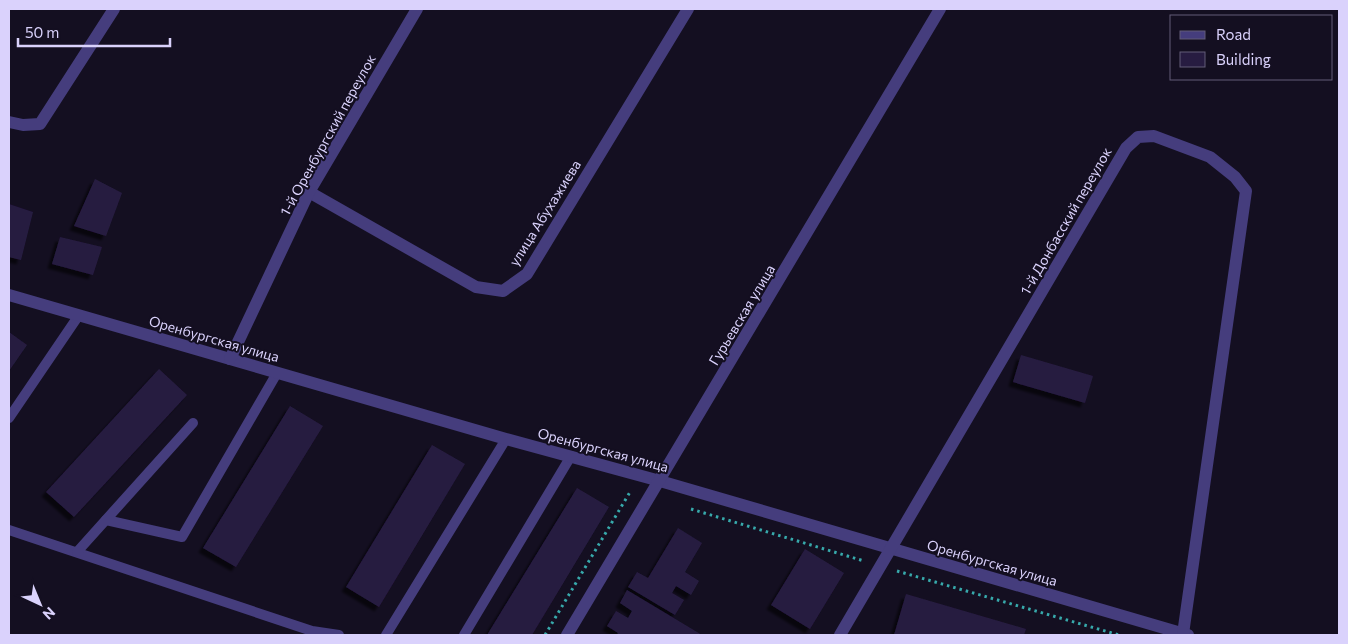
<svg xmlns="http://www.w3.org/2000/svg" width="1348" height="644" font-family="Commissioner,sans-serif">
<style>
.building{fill:#271c41;filter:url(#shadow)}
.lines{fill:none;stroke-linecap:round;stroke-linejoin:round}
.path{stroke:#37a9ab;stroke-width:3;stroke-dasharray:2.5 4;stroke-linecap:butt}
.service{stroke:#453d7d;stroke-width:10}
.minor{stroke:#453d7d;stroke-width:12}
.labels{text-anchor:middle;stroke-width:4;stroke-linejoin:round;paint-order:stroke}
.street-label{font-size:14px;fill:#dad2fc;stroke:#140f21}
</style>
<defs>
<filter id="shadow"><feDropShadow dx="-4.5" dy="4.5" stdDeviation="1" flood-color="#0009"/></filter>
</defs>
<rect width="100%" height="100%" fill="#140f21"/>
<!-- building -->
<g class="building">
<path d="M95,179L122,193L106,236L74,226Z"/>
<path d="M9,204L33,212L21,260L9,257Z"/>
<path d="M60,237L102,247L93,275L52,264Z"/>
<path d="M9,332L27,345L9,371Z"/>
<path d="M1021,355L1093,376L1085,403L1013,382Z"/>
<path d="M159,369L187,395L74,517L46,492Z"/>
<path d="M290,406L323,426L236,567L203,548Z"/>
<path d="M432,445L465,464L379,607L346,587Z"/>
<path d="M577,488L609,507L532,635H487Z"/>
<path d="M678,528L702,543L685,572L699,581L691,595L676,586L672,593L684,600L675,615L628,587L637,572L648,578Z"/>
<path d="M805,549L844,573L810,629L771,605Z"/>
<path d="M627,590L702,635H617L618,633L607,626L616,611L628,618L632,611L620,603Z"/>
<path d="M906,594L1026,629L1024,635H894Z"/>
</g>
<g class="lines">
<!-- path -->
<g class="path">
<path d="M691,509L864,561"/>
<path d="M897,571L1119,635"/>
<path d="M545,635L630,492"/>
</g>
<!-- service -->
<g class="service">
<path d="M9,418L79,315"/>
<path d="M106,520L182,537L277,373"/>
<path d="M9,530L312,631L339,635"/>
<path d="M77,552L193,423"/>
<path d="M386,635L506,439"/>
<path d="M464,635L571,456"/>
</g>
<!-- minor -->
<g class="minor">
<path d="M9,122L23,125L40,124L114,9"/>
<path d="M309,192L476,287L503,291L527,274L688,9"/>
<path d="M9,295L506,439L660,481L1188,635"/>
<path d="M230,359L309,192L417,9"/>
<path d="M567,635L940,9"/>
<path d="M840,635L1126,148L1138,137L1154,136L1210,157L1235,177L1246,191L1183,634"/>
</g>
</g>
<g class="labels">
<!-- street labels -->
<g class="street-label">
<text transform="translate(328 135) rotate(-61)" y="5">1-й Оренбургский переулок</text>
<text transform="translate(545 213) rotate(-58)" y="5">улица Абухажиева</text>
<text transform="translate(1066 221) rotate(-60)" y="5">1-й Донбасский переулок</text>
<text transform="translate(742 315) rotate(-59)" y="5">Гурьевская улица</text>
<text transform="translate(214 339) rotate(16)" y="5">Оренбургская улица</text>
<text transform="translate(603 450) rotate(15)" y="5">Оренбургская улица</text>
<text transform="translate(992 563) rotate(16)" y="5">Оренбургская улица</text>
</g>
</g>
<!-- border -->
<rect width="1348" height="644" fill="none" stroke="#dad2fc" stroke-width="20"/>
<!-- legend -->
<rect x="1170" y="15" width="162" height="65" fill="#140f21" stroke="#635d79"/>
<rect x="1180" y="31" width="25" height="8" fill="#453d7d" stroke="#635d79"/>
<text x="1216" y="40" font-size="15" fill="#dad2fc">Road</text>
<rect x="1180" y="52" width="25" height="15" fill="#271c41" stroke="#635d79"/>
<text x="1216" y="65" font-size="15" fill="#dad2fc">Building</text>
<!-- north arrow -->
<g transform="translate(40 604) rotate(136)" stroke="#140f21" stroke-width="4" paint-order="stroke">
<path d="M0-4L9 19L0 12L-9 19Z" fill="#dad2fc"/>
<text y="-8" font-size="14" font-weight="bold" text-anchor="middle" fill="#dad2fc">N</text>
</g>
<!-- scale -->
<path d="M18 38v8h152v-8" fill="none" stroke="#dad2fc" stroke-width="2.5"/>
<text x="25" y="38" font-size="15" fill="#dad2fc" stroke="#140f21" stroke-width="4" paint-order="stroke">50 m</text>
</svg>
